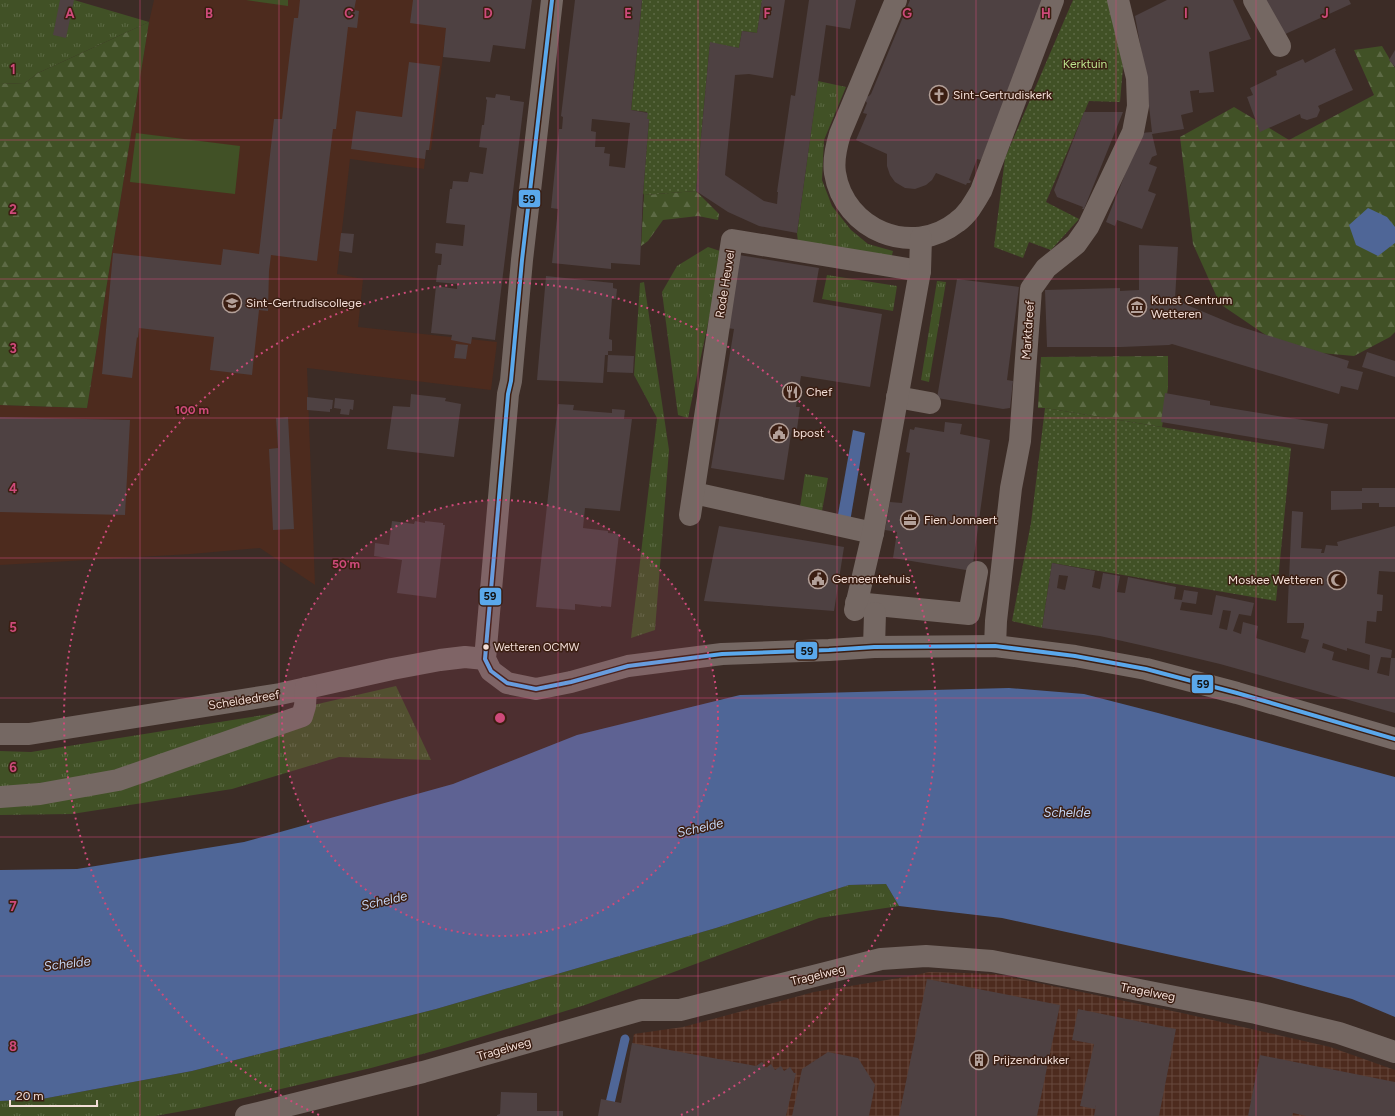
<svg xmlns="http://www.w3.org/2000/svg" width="1395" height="1116" font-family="Figtree,sans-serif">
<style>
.built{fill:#4d2b1e}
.industrial{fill:url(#industrial-grid)}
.grass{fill:url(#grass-tufts)}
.forest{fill:url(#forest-firs)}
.park{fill:url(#park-dots)}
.pitch{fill:#415126}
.water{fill:#4f6697}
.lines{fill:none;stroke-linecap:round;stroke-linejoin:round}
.stream{stroke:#4f6697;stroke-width:9}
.building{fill:#4e4142;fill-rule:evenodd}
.minor{stroke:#756863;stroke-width:22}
.bus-1-casing{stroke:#3b1e12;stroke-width:7}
.bus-1{stroke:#5aa8eb;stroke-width:4}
.grid{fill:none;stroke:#ce4a7a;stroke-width:1;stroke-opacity:0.55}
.ring{fill:none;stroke:#ce4a7a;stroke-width:2;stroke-dasharray:2 4}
.bus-dot{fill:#f3ded7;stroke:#3b1e12;stroke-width:1.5}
.labels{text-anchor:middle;stroke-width:3;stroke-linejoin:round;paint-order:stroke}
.bus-label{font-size:11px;fill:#f3ded7;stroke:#3b1e12;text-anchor:start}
.park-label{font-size:12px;fill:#bde58e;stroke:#3b1e12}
.poi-label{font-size:12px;fill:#f3ded7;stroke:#3b1e12;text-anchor:start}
.street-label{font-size:12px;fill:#f3ded7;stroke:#3b1e12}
.water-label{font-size:13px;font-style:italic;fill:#c3d4f4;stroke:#3b1e12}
.grid-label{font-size:13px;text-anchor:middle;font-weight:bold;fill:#ce4a7a;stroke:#3b1e12;stroke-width:3;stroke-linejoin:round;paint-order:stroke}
.centre{fill:#ce4a7a;stroke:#3b1e12;stroke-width:2}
.ring-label{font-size:12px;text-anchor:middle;font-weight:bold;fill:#ce4a7a;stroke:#3b1e12;stroke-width:3;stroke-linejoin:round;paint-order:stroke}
.line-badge{stroke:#3b1e12;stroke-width:1.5}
.pale-badge-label{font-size:11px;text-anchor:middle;font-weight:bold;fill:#111}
</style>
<defs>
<pattern id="industrial-grid" width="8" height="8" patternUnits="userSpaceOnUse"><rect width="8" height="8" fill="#4d2b1e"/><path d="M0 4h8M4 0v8" fill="none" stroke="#67493e"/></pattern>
<pattern id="grass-tufts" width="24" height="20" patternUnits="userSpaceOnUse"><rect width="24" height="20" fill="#415126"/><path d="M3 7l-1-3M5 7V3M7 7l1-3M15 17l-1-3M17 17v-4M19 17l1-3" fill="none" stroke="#5d6a45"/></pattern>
<pattern id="forest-firs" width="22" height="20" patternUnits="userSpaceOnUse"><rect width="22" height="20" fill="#415126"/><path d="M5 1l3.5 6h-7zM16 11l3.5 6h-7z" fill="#5d6a45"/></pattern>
<pattern id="park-dots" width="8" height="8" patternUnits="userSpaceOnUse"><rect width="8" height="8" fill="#415126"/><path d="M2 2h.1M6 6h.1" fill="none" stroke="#5d6a45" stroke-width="1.8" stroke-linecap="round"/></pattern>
</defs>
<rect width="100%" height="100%" fill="#3c2c26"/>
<!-- built -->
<path class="built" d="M154,0H450L431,150H426L424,169L350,159L337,274L363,279L358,327L497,342L491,390L307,368L315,585L260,548L191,554L0,565V405L87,408L149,22Z"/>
<!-- industrial -->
<path class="industrial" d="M929,972L996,974L1182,1013L1330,1047L1395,1070V1116H619L634,1034L683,1027L814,992L911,976Z"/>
<!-- grass -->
<g class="grass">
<path d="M0,0H74L149,22L38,73L25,83L0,84Z"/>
<path d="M818,81L846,87L824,140L822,180L832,206L851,230L868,244L893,251L891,259L798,242L797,233Z"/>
<path d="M708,247L723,252L688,418L678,415L662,292L677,266Z"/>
<path d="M827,275L897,286L893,311L822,299Z"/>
<path d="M937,281L946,282L929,382L921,380Z"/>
<path d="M644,282L669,450L655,630L631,638L657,418L634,375L640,283Z"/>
<path d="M805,474L828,478L822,511L800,507Z"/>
<path d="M396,686L431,760L339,757L232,789L72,814L0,815V751L31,752L283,712Z"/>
<path d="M886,884L899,906L819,918L585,1005L448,1047L371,1068L200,1108L155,1116H0V1101L42,1099L192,1071L436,1009L716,928L849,885Z"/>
</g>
<!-- forest -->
<g class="forest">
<path d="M149,22L87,408L0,405V84L25,83L38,73Z"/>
<path d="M1382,46L1395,68V332L1390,337L1354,356L1288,350L1220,304L1193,244L1180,137L1234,107L1289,140L1374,95L1354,50Z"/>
<path d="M696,191L719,214L718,220L698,216L663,220L648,241L641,246L644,195Z"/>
<path d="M1168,356V388L1162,427L1045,408H1038L1041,357Z"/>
</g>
<!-- park -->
<g class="park">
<path d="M642,0H762L757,33L742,31L739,48L710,43L696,191L644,195L643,193L649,119H647V112L631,110Z"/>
<path d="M1073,0H1110L1123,67L1120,102L1089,101L1046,202L1079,219L1051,250L1029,242L1023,258L994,247L1005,158Z"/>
<path d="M1045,408L1291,448L1276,601L1052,563L1042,628L1012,621L1031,523Z"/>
</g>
<!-- pitch -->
<g class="pitch">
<path d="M246,0H288V6Z"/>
<path d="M136,133L240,146L235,194L130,182Z"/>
</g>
<!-- water -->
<g class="water">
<path d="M1368,208L1387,217L1395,227V243L1378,256L1356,245L1349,225Z"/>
<path d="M853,430L865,433L850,522L837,520Z"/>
<path d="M1009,688L1084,694L1158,713L1395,777V1017L1352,999L1267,976L1002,918L899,906L886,884L849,885L716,928L436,1009L192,1071L42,1099L0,1101V870L77,869L244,842L453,784L577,735L740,695Z"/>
</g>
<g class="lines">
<!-- stream -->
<path class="stream" d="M607,1116L625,1039"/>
</g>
<!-- building -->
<g class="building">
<path d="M60,0H74L66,38L53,35Z"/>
<path d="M300,0H356L354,10L359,11L357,28L348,27L336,129H333L317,261L271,255L269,271L268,311L259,310L252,375L210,370L214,337L139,328L138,338L137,337L132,378L102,374L113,253L221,265L223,249L259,254L274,119H282L294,18H298Z"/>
<path d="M413,0H532L525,49L493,45L490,62L443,57L446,28L410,23Z"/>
<path d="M575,0H642L631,110L648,113L647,119H649L643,194L640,265L611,263V269L552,263L558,209L551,208L559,129H562L563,117L561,116ZM592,119L630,123L625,168L609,166L610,154L604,153L605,147H595L596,132L591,131Z"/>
<path d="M762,0H785L773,78L749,74L735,75L725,175L764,201L777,204L778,192H777L791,95L795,96L809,0H856L850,29L826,25L797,233L759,226L728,212L696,191L710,42L739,48L742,31L757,33Z"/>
<path d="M910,0H1046L981,160L977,159L969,180L971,181L970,183H967L966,185L936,173L932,180L926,185L915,189L905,188L895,182L890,175L887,166V154L856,140L867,114L863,113L867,103L865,100L866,97L869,96L871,94Z"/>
<path d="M1167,0H1233L1251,39L1209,52L1214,92L1199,93V90L1190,91L1193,112L1181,115L1184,129L1152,134L1157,155L1152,157L1149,164L1157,167L1148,191L1156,194L1142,229L1117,220L1115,226L1106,222L1120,187L1141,133L1152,132L1145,71L1135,16Z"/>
<path d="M1260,0H1349L1351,4L1281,36Z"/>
<path d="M1335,48L1336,51H1335L1353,90L1318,106L1320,110L1317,117L1307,120L1301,118L1300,114L1260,132L1247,97L1253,95L1250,88L1277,75L1276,71L1303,59L1305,63Z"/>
<path d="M1395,50V67L1389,60Z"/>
<path d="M409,62L440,66L429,150H426L425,159L351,149L356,111L402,117Z"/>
<path d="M496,94L510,96V100L524,102L495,340L472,337L471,344L451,340L452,335L431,333L436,286L457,289V284L436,282L438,265H441L442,254L435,253L436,243L463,246L465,225L446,223L450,189H452L453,181L468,182L470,172L483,174L487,148L479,147L482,125H484L487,100L486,99V97L495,98Z"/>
<path d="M1084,112H1123L1084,209H1082L1083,207L1057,197L1054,190Z"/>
<path d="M341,233L354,234L352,253L339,251Z"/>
<path d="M1139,245L1178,247L1175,300L1235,325L1349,361L1347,368L1363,372L1358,390L1341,386L1339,394L1172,344L1169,345L1121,347H1047L1045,290L1120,288V291L1139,290Z"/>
<path d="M739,255L819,268L813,302L882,314L870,387L801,376L796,407H800L797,429L792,428L784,480L711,468L734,329L727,328Z"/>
<path d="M546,276L613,283V288L617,289L616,299H612L609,339L612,340V351H608V355H605L603,383L537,380Z"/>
<path d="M957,279L1019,287L1007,380L1013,381L1010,408L1003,409L937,398Z"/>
<path d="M456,344L468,345L466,359L454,358Z"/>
<path d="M1367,352L1395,361V377L1362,367Z"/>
<path d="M608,355L634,356L633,373L607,372Z"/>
<path d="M1165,393L1210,401V405L1328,424L1324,449L1161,422Z"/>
<path d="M411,394L446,398L445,401L461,404L454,457L387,449L393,406L410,407Z"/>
<path d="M307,397L333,400L332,409H330V412L307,410Z"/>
<path d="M335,398L354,400L353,410L350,409L349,415L340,414L341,409L334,408Z"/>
<path d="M558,404L574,405L573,410L612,413V409L625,410L624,419H632L620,511L585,508L583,528L608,531V533L619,534L611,607L601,606V607L575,604V610L536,607Z"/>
<path d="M0,417L130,420L125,515L0,512Z"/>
<path d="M288,417L294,529L273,530L269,449L278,448L276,418Z"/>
<path d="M945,422L962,424L960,434L990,440L972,571L893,558L897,532L885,530L890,502L902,503L910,453L906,452L910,429L914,430L915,427L944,432Z"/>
<path d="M1362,488H1395V507H1379V503H1362V509L1331,510V491H1362Z"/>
<path d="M1292,511L1303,512L1301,548L1322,549L1321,553H1324L1326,545L1338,546L1337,542L1395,526V572L1379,571L1377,594L1383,595L1382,611H1377L1376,622L1367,621L1365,643L1392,650L1391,658L1381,657L1377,673L1389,676L1391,658H1395V713L1220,664L1149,647L1100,636L1042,628L1052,563L1095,571L1092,587L1100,589L1103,573L1120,576L1117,592L1125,593L1128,577L1176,587L1174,599L1182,600L1184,590L1198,592L1196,604L1182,602L1180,610L1212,615L1216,595L1254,603L1251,616L1239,614L1233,631L1241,634L1243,622L1258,626L1256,638L1305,653L1309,640L1301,638L1304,627V623H1287ZM1059,575L1068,576L1065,590L1057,588ZM1223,610L1231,611L1227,630L1219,628ZM1323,643L1347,651V648L1370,655L1369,670L1332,660L1334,652L1322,648Z"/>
<path d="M392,521L414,524L415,521L425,523V521L443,523V525H445L436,598L397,593L402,560L374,556L375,543L389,545Z"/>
<path d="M719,526L844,547L834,611L704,601Z"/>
<path d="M927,979L1060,1005L1037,1116H899Z"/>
<path d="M1078,1009L1176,1029L1159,1116H1094L1096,1105L1095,1109L1080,1106L1094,1044L1072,1040Z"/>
<path d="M632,1043L756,1066L762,1062L766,1068L771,1064L775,1070L781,1066L784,1071L790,1067L794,1073H796L786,1116H598L601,1099L621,1103Z"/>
<path d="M828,1052L858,1058L875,1085L869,1116H792L802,1069Z"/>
<path d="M1260,1055L1395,1082V1116H1306L1293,1113L1292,1116H1248Z"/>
<path d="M501,1092L537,1093V1111H563V1116H497V1115L500,1114Z"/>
</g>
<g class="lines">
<!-- minor -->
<g class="minor">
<path d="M552,0L522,260L511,381L508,394L485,659L491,671L507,683L536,689L571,682L628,666L722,654L829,650L874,647L995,646L1075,656L1146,669L1237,693L1395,739"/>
<path d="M896,0L840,134C836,147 833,160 835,173C844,230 912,258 957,222C968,214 974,203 981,191L1053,0"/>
<path d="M1254,0L1280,46"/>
<path d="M897,397L930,403"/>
<path d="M694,493L873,533"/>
<path d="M690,515L732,240L920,271"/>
<path d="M856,603L969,614L977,572"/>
<path d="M855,610L873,533L920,271L921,238"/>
<path d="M995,646L996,621L1011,488L1020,441L1031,289L1046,268L1076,244L1088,227L1133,132L1138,106L1137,78L1118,0"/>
<path d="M874,647L875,613"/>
<path d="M0,734H29L280,694L392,669L440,660L465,657L485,659"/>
<path d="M0,797L40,794L118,780L302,716L305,706L306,688"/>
<path d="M246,1116L423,1072L641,1010H680L881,959L926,956L992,961L1256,1013L1339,1033L1395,1052"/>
</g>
<!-- bus-1 casing -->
<g class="bus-1-casing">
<path id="bus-1" d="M552,0L522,260L511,381L508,394L485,659L491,671L507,683L536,689L571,682L628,666L722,654L829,650L874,647L995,646L1075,656L1146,669L1237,693L1395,739"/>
</g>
<!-- bus-1 -->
<use href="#bus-1" class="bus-1"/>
</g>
<!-- grid -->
<path class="grid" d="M140,0V1116M279,0V1116M418,0V1116M558,0V1116M698,0V1116M837,0V1116M976,0V1116M1116,0V1116M1256,0V1116M0,140H1395M0,279H1395M0,418H1395M0,558H1395M0,698H1395M0,837H1395M0,976H1395"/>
<!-- distance rings -->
<circle cx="500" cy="718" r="218" fill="#ce4a7a" fill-opacity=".12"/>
<g class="ring">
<circle cx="500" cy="718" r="218"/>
<path d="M319 1115A436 436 0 1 1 681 1115"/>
</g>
<!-- icons -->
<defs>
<g id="church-ring" transform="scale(1)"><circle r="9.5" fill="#3b1e12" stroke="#b3a099" stroke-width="1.5"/><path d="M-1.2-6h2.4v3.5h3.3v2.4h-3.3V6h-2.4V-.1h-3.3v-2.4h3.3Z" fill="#b3a099"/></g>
<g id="school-ring" transform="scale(1)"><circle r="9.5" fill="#3b1e12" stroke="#b3a099" stroke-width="1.5"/><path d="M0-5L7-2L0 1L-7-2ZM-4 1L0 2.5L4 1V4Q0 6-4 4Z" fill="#b3a099"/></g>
<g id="museum-ring" transform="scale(1)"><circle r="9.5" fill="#3b1e12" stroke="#b3a099" stroke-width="1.5"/><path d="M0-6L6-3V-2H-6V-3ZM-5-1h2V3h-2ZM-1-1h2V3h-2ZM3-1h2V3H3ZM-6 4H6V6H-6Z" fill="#b3a099"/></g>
<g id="restaurant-ring" transform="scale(1)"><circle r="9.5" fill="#3b1e12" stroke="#b3a099" stroke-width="1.5"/><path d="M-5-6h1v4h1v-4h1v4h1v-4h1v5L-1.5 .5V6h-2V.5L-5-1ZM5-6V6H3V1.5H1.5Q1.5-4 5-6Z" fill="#b3a099"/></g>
<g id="civic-ring" transform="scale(1)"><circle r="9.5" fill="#3b1e12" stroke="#b3a099" stroke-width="1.5"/><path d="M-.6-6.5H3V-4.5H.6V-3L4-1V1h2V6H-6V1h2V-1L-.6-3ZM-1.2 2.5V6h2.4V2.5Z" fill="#b3a099"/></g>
<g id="office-ring" transform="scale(1)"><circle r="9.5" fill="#3b1e12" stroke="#b3a099" stroke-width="1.5"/><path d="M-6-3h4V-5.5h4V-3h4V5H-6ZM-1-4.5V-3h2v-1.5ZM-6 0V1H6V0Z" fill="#b3a099"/></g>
<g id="mosque-ring" transform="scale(1)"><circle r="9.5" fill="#3b1e12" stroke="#b3a099" stroke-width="1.5"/><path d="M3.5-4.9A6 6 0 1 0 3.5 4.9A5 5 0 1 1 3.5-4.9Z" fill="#b3a099"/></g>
<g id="building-ring" transform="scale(1)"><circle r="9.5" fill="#3b1e12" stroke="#b3a099" stroke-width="1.5"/><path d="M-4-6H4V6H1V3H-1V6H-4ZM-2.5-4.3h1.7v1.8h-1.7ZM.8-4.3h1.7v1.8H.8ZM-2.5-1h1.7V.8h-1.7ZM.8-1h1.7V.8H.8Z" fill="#b3a099"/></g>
</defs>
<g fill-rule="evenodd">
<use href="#church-ring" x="939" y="95"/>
<use href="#school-ring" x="232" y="303"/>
<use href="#museum-ring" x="1137" y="307"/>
<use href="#restaurant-ring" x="792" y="392"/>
<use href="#civic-ring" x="779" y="433"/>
<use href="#office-ring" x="910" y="520"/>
<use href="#civic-ring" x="818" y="579"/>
<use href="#mosque-ring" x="1337" y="580"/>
<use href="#building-ring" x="979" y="1060"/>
</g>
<!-- markers -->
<circle class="bus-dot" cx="486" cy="647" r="3.5"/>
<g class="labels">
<!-- bus labels -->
<g class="bus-label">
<text x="494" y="651">Wetteren OCMW</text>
</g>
<!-- park labels -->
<g class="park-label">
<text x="1085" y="68">Kerktuin</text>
</g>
<!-- poi labels -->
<g class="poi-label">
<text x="953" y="99">Sint-Gertrudiskerk</text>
<text x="1151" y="304">Kunst Centrum<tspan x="1151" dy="14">Wetteren</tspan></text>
<text x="246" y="307">Sint-Gertrudiscollege</text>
<text x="806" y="396">Chef</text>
<text x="793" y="437">bpost</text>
<text x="924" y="524">Fien Jonnaert</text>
<text x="832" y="583">Gemeentehuis</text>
<text x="1323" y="584" text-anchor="end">Moskee Wetteren</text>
<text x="993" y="1064">Prijzendrukker</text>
</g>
<!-- street labels -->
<g class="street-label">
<text transform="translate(725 284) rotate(-81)" y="4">Rode Heuvel</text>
<text transform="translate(1028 330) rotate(-86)" y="4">Marktdreef</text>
<text transform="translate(244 700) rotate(-9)" y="4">Scheldedreef</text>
<text transform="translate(818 975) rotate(-14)" y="4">Tragelweg</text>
<text transform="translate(1148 992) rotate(11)" y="4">Tragelweg</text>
<text transform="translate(504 1049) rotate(-16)" y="4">Tragelweg</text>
</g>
<!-- water labels -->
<g class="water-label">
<text x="1067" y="817">Schelde</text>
<text transform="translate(700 827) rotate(-13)" y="5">Schelde</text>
<text transform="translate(384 900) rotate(-13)" y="5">Schelde</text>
<text transform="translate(67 963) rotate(-7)" y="5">Schelde</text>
</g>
</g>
<g class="grid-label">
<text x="70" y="18">A</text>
<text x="209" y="18">B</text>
<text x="349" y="18">C</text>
<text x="488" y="18">D</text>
<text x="628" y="18">E</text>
<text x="767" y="18">F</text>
<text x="907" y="18">G</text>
<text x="1046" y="18">H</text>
<text x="1186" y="18">I</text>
<text x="1325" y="18">J</text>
<text x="13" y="74">1</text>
<text x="13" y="214">2</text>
<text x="13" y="353">3</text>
<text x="13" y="493">4</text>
<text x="13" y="632">5</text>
<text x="13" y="772">6</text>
<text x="13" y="911">7</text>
<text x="13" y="1051">8</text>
</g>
<circle cx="500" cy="718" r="6" class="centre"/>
<g class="ring-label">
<text x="192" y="414">100 m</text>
<text x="346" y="568">50 m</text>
</g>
<g class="line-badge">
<rect x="518" y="189" width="23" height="19" rx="4" fill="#5aa8eb"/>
<rect x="479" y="587" width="23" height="19" rx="4" fill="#5aa8eb"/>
<rect x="795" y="641" width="23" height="19" rx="4" fill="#5aa8eb"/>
<rect x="1191" y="674" width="23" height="20" rx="4" fill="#5aa8eb"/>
</g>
<g class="pale-badge-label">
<text x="529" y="203">59</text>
<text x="490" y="600">59</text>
<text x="807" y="655">59</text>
<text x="1203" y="688">59</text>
</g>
<!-- scale -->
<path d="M10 1100v6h87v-6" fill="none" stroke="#f3ded7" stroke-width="2"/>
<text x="16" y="1100" font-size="12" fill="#f3ded7" stroke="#3b1e12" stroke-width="3" paint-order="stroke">20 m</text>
</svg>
